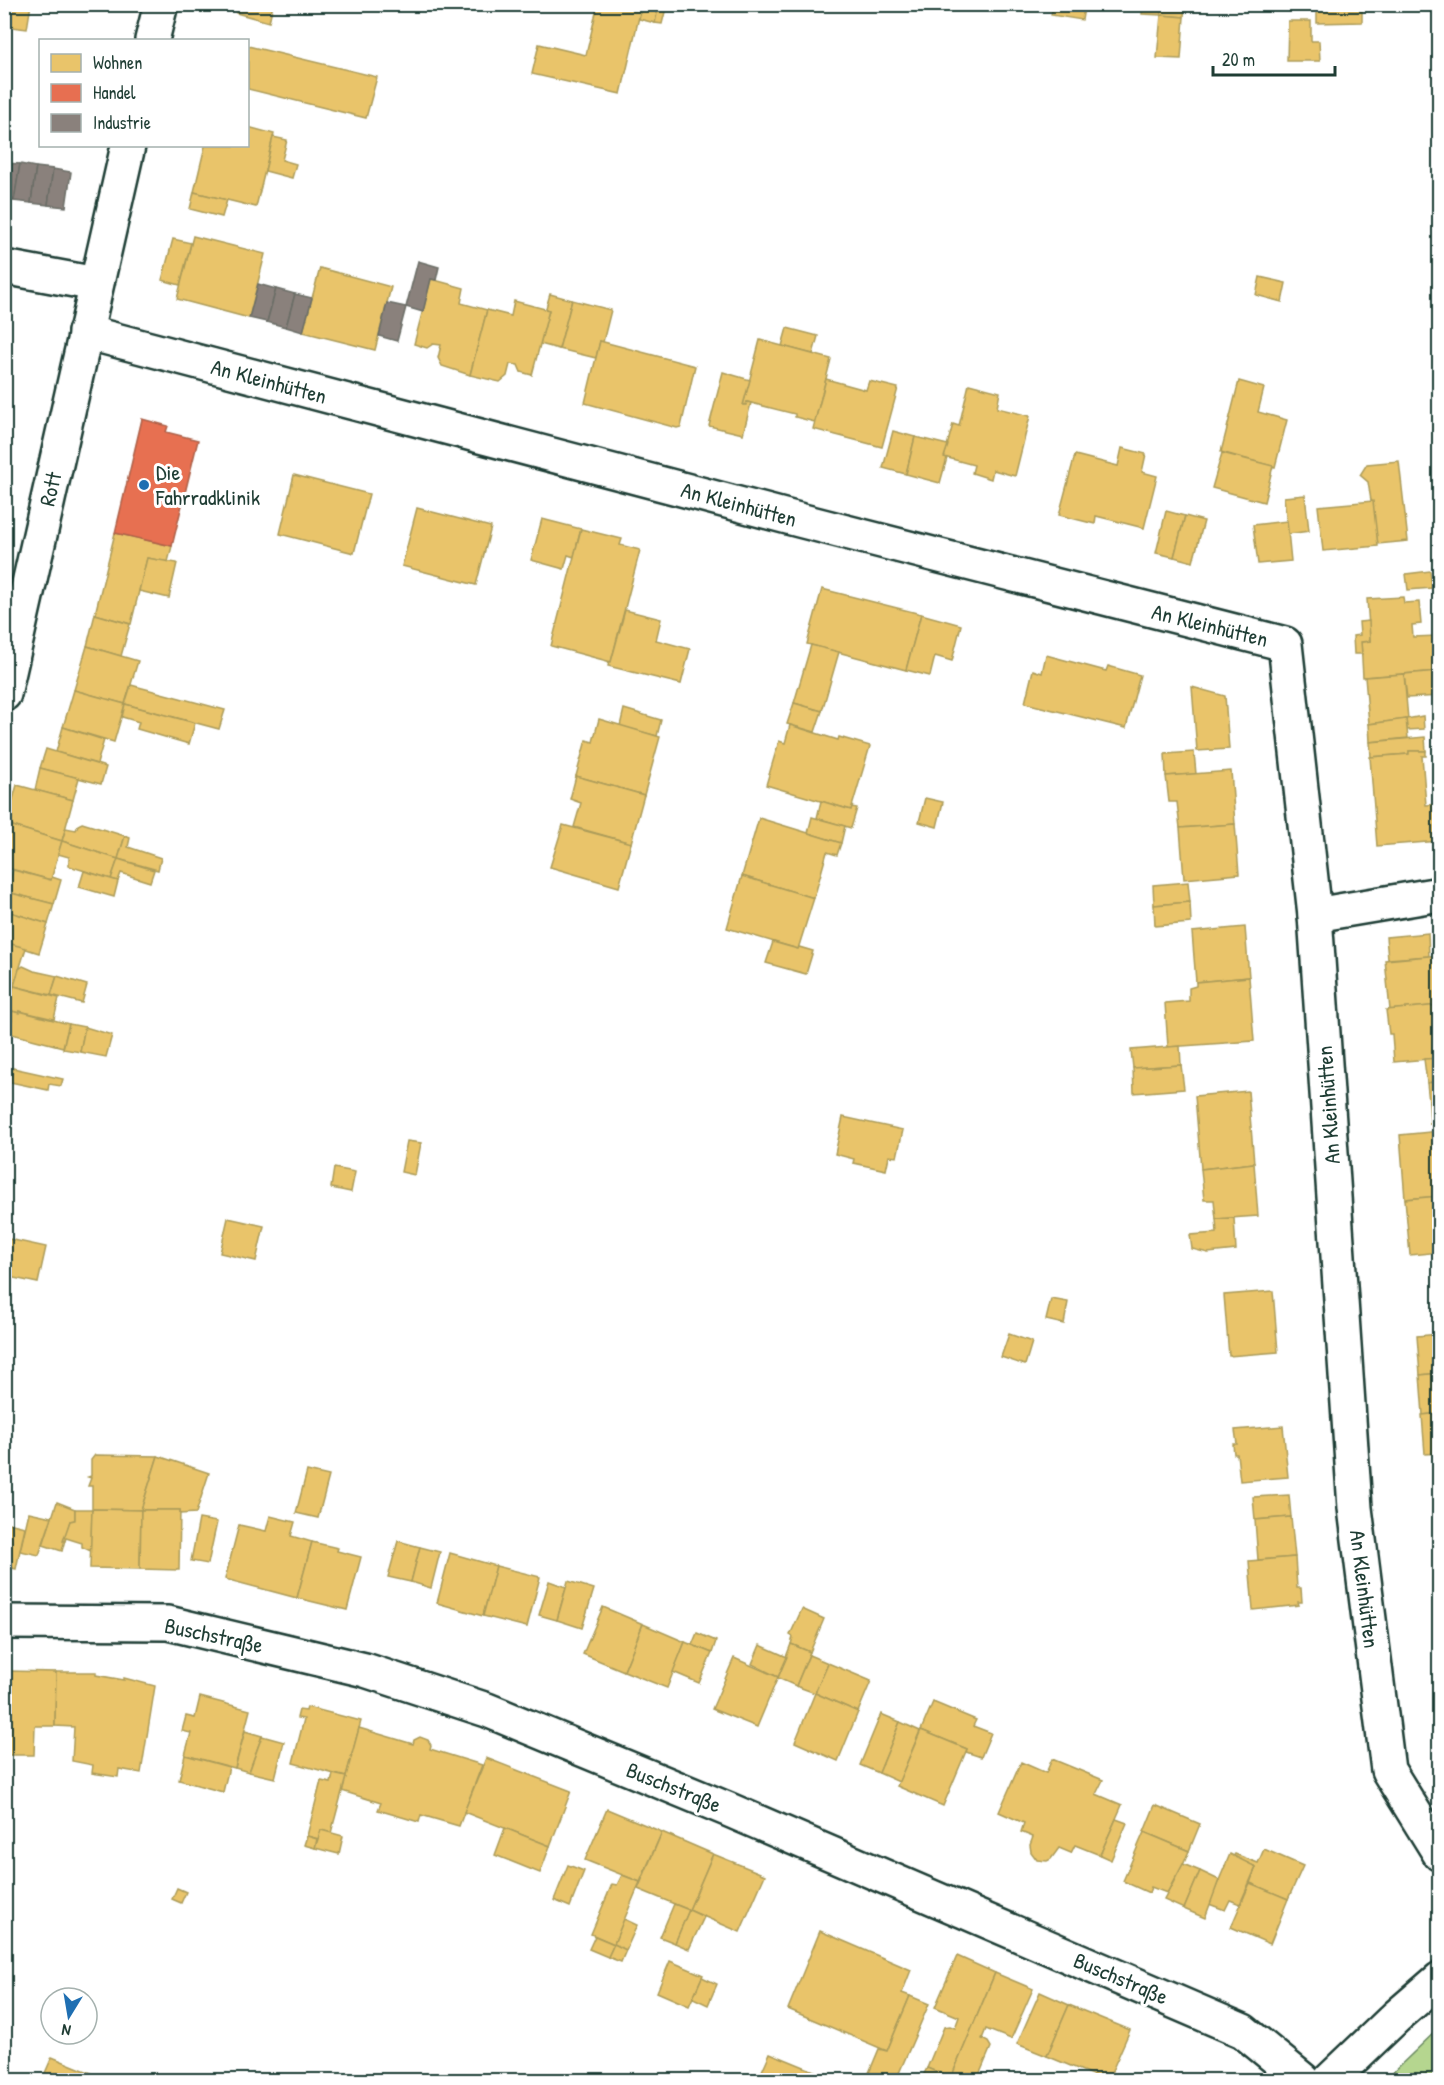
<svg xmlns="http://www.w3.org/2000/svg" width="1444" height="2085" font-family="'Patrick Hand',sans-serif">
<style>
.green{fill:#b5d68f;stroke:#6a8a62;stroke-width:1.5}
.homes{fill:#e9c46a;stroke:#ac9c5a;stroke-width:1.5}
.shops{fill:#e76f51;stroke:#ab6048;stroke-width:1.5}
.industry{fill:#8a817c;stroke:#6a6d66;stroke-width:1.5}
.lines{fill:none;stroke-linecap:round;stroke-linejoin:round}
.street-casing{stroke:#1f3d34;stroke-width:38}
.street{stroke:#fff;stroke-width:33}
.poi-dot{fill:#1f6fb2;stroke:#fff;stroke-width:2}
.labels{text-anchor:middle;stroke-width:6;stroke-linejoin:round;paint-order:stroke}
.street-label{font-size:22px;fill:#1f3d34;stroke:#fff}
.poi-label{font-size:22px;fill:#1f3d34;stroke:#fff;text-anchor:start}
</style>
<rect width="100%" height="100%" fill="#fff"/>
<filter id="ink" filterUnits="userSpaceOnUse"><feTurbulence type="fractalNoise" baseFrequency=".0167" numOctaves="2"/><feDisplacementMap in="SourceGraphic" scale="12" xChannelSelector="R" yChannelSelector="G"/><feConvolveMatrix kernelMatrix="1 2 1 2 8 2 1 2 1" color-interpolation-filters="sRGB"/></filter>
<g filter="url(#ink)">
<!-- green -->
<path class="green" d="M1439,2028V2080H1385Z"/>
<!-- homes -->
<g class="homes">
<path d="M4,4H31L27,29L4,26Z"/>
<path d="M238,4H273L269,22L236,13Z"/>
<path d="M387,4H415L414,10Z"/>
<path d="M598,4H642L621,94L532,74L539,44L586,55Z"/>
<path d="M642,4H659L655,23L639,19Z"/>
<path d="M659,4H667L662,24L655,23Z"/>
<path d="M1053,4H1105L1104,11L1084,8L1082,20L1051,15Z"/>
<path d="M1143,4H1162L1161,15L1142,14Z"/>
<path d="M1162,4H1185L1184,17L1161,15Z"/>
<path d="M1317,4H1374V5L1362,6V22L1317,23Z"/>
<path d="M1161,15L1184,17L1181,59L1157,58Z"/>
<path d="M1288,21H1311V41H1319L1320,61H1287Z"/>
<path d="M248,46L377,77L366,118L248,89Z"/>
<path d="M248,127L274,134L256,207L194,192L205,146H248Z"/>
<path d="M273,137L287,140L282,160L296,164L292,178L265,171Z"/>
<path d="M194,192L227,200L222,217L190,209Z"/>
<path d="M193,236L265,254L249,318L177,299Z"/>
<path d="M173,239L191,243L180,285L162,280Z"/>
<path d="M320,268L391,287L375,350L303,332Z"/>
<path d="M1260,277L1286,283L1282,302L1256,295Z"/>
<path d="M431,279L464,288L461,303L487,310L470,375L442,366L438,358L441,345L433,344L427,348L414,344Z"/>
<path d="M550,294L572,300L559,349L540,344L549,310L546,308Z"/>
<path d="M572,300L611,310L603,342L600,341L596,358L559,349Z"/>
<path d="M514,301L549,310L532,375L521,372L518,365L510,364L507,376L500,382L470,375L487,310L511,316Z"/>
<path d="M787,328L818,336L813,354L782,346Z"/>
<path d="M760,340L831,359L815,422L795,417V414L747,402L746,405H743Z"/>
<path d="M600,341L695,366L681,427L677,428L585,403Z"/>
<path d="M723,372L750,380L743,405H746L747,402L751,403L743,434L709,426Z"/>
<path d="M826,379L866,390L869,381L898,388L882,447L813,429Z"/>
<path d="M1239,381L1264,388L1258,412L1287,420L1275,467L1221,452Z"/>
<path d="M969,384L1000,392L997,408L1030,416L1015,476L993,470L991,479L972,473L974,465L944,457L953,424L959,426Z"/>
<path d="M893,431L915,437L906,474L883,468Z"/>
<path d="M915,437L948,445L944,457L947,458L940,483L906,474Z"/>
<path d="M1122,448L1146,454L1142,472L1157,476L1144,528L1096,516L1095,524L1059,515L1075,455L1118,466Z"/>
<path d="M1222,453L1273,466L1264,502L1212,488Z"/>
<path d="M1399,461L1408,541L1378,544L1368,482L1360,475L1367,464Z"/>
<path d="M294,475L369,494L354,553L280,534Z"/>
<path d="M1305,495L1309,531L1288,534L1284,497Z"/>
<path d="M1373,501L1378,546L1323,551L1318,506Z"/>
<path d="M417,508L491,527L476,585L402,566Z"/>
<path d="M1166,511L1185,516L1174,557L1156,553Z"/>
<path d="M1185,516L1204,521L1193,562L1174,557Z"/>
<path d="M542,519L581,529L574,557L568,555L564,569L531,560Z"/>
<path d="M1287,521L1291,561L1258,564L1253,525Z"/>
<path d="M581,529L622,539L620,545L640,550L611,662L551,646Z"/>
<path d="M115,533L172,546L168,562L147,558L131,624L95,614Z"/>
<path d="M147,558L177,563L169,598L139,591Z"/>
<path d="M1430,571L1432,588L1408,590L1406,574Z"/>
<path d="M822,589L921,614L906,670L807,644Z"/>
<path d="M1403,597L1404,603L1419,602L1421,624L1412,625L1413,637L1437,636L1440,671L1363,677L1361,642L1370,641L1367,599Z"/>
<path d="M625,610L661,619L656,640L690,649L681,684L608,666L609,662H611Z"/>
<path d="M95,614L130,624L121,656L87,646Z"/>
<path d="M921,614L961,625L952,661L935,656L930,676L906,670Z"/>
<path d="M1369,621L1370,641L1361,642L1362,654H1354L1353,636L1360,635L1359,622Z"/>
<path d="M811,645L839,652L822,711L794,703Z"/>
<path d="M87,646L138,661L125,704L74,690Z"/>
<path d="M1046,655L1106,671L1108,666L1140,675L1126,728L1025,703L1033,670L1042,673Z"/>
<path d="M1438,671L1440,696L1407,698L1404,674Z"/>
<path d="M1404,674L1408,719L1369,724L1365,677Z"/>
<path d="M131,685L225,710L219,729L125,704Z"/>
<path d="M1192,687L1225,696L1229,749L1197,751Z"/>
<path d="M74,690L125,704L114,742L63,727Z"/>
<path d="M794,703L822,711L815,732L787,724Z"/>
<path d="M125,704L195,723L189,744L137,729L139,722L122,717Z"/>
<path d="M624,709L661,720L657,736L620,726Z"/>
<path d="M1423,716L1424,729L1407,730L1406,719Z"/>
<path d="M599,719L660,737L644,795L576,776L586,740L593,742Z"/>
<path d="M1406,719L1408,738L1370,742L1369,724Z"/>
<path d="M790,725L838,740L839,737L870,746L851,810L766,785L779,741L785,743Z"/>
<path d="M63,727L104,740L97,764L56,752Z"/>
<path d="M1425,737L1426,751H1409V754L1371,757L1370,742Z"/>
<path d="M46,749L106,767L101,784L40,768Z"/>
<path d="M1409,751H1426V756H1422L1426,805L1440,804V841L1377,846L1370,757L1409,754Z"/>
<path d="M1194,752L1196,774L1166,776L1165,754Z"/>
<path d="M40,768L79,778L73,800L35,790Z"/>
<path d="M1231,771L1235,824L1180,828L1177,802H1169L1166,776Z"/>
<path d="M576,776L644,795L631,843L574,827L581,803L570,799Z"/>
<path d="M17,785L73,800L62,841L6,824Z"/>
<path d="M925,798L943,802L937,827L919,822Z"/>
<path d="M821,801L851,810L852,807L857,808L851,828L817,818Z"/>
<path d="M812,817L845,826L841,843L808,833Z"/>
<path d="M759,818L841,843L837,855L827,852L814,898L742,876Z"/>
<path d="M82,823L125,836L118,859L62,841L66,828L76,830L78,825Z"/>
<path d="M6,824L62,841L51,880L4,867Z"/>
<path d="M1235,824L1239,874L1184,879L1180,828Z"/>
<path d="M563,825L631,843L619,887L550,867Z"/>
<path d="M125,836L130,838L128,847L161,858L158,870L118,859Z"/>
<path d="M62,841L118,859L111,879L69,866V857L58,854Z"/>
<path d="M118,859L154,870L150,882L121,873L118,881L111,879Z"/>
<path d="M13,870L51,880L52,877L61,880L54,904L7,892Z"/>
<path d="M84,871L118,881L114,897L79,887Z"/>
<path d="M742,876L814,898L798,949L727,928Z"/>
<path d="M1188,882L1190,902L1154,905L1153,885Z"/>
<path d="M7,892L54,904L48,924L4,910Z"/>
<path d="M1190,902L1191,923L1155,926L1154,905Z"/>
<path d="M4,910L48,924L39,953L4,942Z"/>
<path d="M1245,927L1249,977L1196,982L1192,932Z"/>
<path d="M1428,933L1429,956L1388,959L1386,937Z"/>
<path d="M4,942L26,948L14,986L4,983Z"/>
<path d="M773,942L798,949L799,947L813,951L806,974L766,963Z"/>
<path d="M1440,955V1005L1390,1010L1385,960Z"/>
<path d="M23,966L34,971L57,976L51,995L14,986L19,969Z"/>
<path d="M57,976L87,985L82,1003L51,995Z"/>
<path d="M1249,977L1254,1041L1168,1047L1165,1003L1189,1001V988L1196,986V982Z"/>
<path d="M4,983L14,986L4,1015Z"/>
<path d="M14,986L59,998L54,1019L19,1011V1013L12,1011V1020L4,1019Z"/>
<path d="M1440,1005V1058L1394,1062L1392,1034H1389L1386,1010Z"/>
<path d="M12,1011L19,1013V1011L69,1024L63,1047L4,1032V1019L12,1020Z"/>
<path d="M69,1024L85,1027L80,1052L63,1049Z"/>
<path d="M85,1027L112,1035L106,1057L80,1052Z"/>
<path d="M1180,1046L1181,1065L1133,1068L1131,1050Z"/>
<path d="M1440,1058V1081L1427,1083L1424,1059Z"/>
<path d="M1181,1065L1184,1089L1134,1093L1133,1068Z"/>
<path d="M13,1068L63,1079L61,1086L49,1084L48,1090L10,1082Z"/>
<path d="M1440,1081V1101L1429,1102L1427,1083Z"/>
<path d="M1248,1091L1254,1163L1201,1169L1195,1096Z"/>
<path d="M1440,1101V1123L1430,1124L1429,1102Z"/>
<path d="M843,1117L903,1130L897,1157L889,1156L886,1170L853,1163L854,1159L835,1154Z"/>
<path d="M1440,1131V1196L1405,1199L1400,1135Z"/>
<path d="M407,1141L421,1143L415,1175L401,1172Z"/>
<path d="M1254,1163L1258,1216L1216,1219L1214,1200H1204L1201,1169Z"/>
<path d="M334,1168L355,1172L351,1192L331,1188Z"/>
<path d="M1440,1196V1252L1410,1255L1405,1199Z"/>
<path d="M228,1218L264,1226L256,1261L220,1253Z"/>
<path d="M1234,1218L1236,1250L1208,1253L1192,1249L1190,1235L1217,1233L1216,1219Z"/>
<path d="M9,1239L46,1247L38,1283L4,1276V1261Z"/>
<path d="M1273,1291L1278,1352L1229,1356L1224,1295Z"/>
<path d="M1051,1299L1068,1302L1064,1324L1046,1320Z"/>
<path d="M1009,1334L1032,1342L1025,1365L1001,1357Z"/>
<path d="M1440,1334V1373L1420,1375L1417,1336Z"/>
<path d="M1440,1373V1413L1423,1415L1420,1375Z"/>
<path d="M1440,1413V1453L1425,1454L1422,1415Z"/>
<path d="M1283,1426L1288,1477L1240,1481L1237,1454H1234L1233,1444H1237L1235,1430Z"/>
<path d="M95,1455L158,1456L141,1510L92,1509V1486H88L91,1478L88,1477L91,1476V1460Z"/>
<path d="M158,1456L209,1473L196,1513L180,1514V1510H141Z"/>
<path d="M307,1471L329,1476L318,1518L296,1513Z"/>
<path d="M1289,1495L1291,1517L1255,1520L1253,1497Z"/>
<path d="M57,1502L75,1509V1520L70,1521L62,1551L43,1545Z"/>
<path d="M75,1509H92L91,1551L82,1547V1543L66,1538L65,1541H63L70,1521L75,1520Z"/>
<path d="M92,1509L141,1510L140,1569L90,1568Z"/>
<path d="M141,1510H180L179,1570L140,1569Z"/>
<path d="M29,1512L52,1517L39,1555L20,1551Z"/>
<path d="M270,1516L295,1522L291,1536L312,1542L297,1598L225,1579L239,1525L266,1531Z"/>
<path d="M1291,1517L1295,1557L1258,1560L1255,1520Z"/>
<path d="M199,1519L217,1522L208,1564L191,1561Z"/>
<path d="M4,1522L25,1527L16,1569L4,1566Z"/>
<path d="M1440,1533V1569H1436L1434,1534Z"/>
<path d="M398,1541L420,1547L411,1582L388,1577Z"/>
<path d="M312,1542L338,1548L337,1551L361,1557L347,1610L297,1598Z"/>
<path d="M420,1547L440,1552L431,1588L411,1582Z"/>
<path d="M450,1553L496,1566L483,1616L437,1603Z"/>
<path d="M1295,1557L1297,1588H1301L1302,1602H1298L1299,1605L1253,1610L1249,1561Z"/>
<path d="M496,1566L540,1577L527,1627L483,1616Z"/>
<path d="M1436,1569H1440V1610L1439,1606H1435L1434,1594H1438Z"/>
<path d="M549,1581L566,1587L557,1620L539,1615Z"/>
<path d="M568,1581L594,1589L582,1628L557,1620Z"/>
<path d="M603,1607L643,1624L624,1671L583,1654Z"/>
<path d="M802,1609L824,1619L810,1652L791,1644L793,1637L790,1635Z"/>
<path d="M643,1624L685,1642L667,1688L624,1671Z"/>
<path d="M697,1633L716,1641L712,1653L692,1645Z"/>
<path d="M685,1642L712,1653L699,1683L673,1672Z"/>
<path d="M791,1644L810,1652L796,1686L778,1678Z"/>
<path d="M760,1645L787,1657L778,1677L752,1664Z"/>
<path d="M809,1655L828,1663L815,1693L796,1686Z"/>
<path d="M734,1658L778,1677L757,1727L712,1709Z"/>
<path d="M828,1663L871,1681L858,1712L815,1693Z"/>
<path d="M6,1671L56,1672L55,1726H35L34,1755H5Z"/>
<path d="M56,1672H96V1675L124,1680V1678L155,1686L141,1773L119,1769L118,1777L92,1773L93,1765L72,1761L74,1727L55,1726Z"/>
<path d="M815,1693L858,1712L838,1761L795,1742Z"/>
<path d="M200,1697L250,1710L235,1768L185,1755L191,1733L182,1731L186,1716L195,1718Z"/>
<path d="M933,1702L976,1720L973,1726L991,1733L981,1757L966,1752L967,1749L921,1730Z"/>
<path d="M307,1707L361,1721L346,1777L293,1763L304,1719L297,1718L299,1710L306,1711Z"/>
<path d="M881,1714L900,1722L879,1773L860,1765Z"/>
<path d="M900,1722L920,1731L899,1782L879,1773Z"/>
<path d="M359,1728L413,1744L414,1740L420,1737L428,1740L431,1745L430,1749L482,1765L459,1826L421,1815L419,1822L378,1810L381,1803L342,1791Z"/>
<path d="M921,1730L967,1749L943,1806L897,1786Z"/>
<path d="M245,1731L262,1736L249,1772L235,1768Z"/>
<path d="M262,1736L284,1742L275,1778L249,1772Z"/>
<path d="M185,1755L229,1767L223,1792L179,1780Z"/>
<path d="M486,1758L571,1791L550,1846L464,1812Z"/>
<path d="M1052,1759L1103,1780L1096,1794L1122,1805L1100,1855L1075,1845L1071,1853L1059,1848L1051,1859L1047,1861L1037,1860L1031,1852L1030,1845L1033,1837L1021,1832L1024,1823L999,1812L1021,1762L1046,1773Z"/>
<path d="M333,1774L346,1777L331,1833L321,1830L319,1839L307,1836L321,1781L331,1783Z"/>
<path d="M1155,1805L1200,1824L1189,1851L1144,1832Z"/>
<path d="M607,1809L662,1832L640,1882L585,1860Z"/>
<path d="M1116,1819L1127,1823L1111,1860L1100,1855Z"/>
<path d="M505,1828L550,1846L540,1873L495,1855Z"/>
<path d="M321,1830L343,1836L339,1854L315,1848Z"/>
<path d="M662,1832L713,1854L689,1910L638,1889Z"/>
<path d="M1144,1832L1189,1851L1178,1877L1176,1876L1167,1893L1151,1887L1149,1893L1123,1881Z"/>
<path d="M307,1836L317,1839L315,1848L304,1845Z"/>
<path d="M1264,1849L1303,1866L1288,1899L1250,1883L1256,1867L1233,1857L1235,1854L1258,1863Z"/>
<path d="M713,1854L765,1875L740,1932L689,1910Z"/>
<path d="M1230,1854L1256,1867L1240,1904L1230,1900L1225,1910L1209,1904Z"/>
<path d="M1183,1864L1200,1871L1184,1909L1164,1900Z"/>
<path d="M568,1865L584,1871L570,1907L554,1900Z"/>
<path d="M1200,1871L1219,1880L1205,1918L1184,1909Z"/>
<path d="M622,1875L640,1882L614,1944L591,1934L612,1884L617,1885Z"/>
<path d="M1250,1883L1288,1899L1270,1944L1231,1927Z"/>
<path d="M177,1888L186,1892L181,1903L172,1899Z"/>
<path d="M674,1904L689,1910L675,1943L660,1937Z"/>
<path d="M689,1910L704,1917L689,1949L675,1943Z"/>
<path d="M624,1919L637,1925L626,1950L614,1944Z"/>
<path d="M820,1931L911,1970L902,1993L910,1996L887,2051L788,2009Z"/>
<path d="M595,1936L614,1944L608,1957L589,1949Z"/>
<path d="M614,1944L626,1950L621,1962L608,1957Z"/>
<path d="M957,1956L995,1973L951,2078L927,2068L944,2027L950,2026L955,2028L959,2017L935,2007Z"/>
<path d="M670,1961L703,1975L689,2006L657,1992Z"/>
<path d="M995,1973L1033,1989L1011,2039L986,2029L982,2039L988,2042L991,2047L977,2080H957L951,2078Z"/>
<path d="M702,1977L717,1984L708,2005L693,1998Z"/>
<path d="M1040,1992L1069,2005L1047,2056L1017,2044Z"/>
<path d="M910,1996L929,2004L896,2080H866L879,2049L887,2051Z"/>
<path d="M1069,2005L1130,2030L1108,2080H1104L1047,2056Z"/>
<path d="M770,2053L836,2080H758Z"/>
<path d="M52,2057L108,2080H42Z"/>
<path d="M927,2068L951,2078L949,2080H921Z"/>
</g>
<!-- shops -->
<path class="shops" d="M142,419L168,426L166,432L198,440L172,546L115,533Z"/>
<!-- industry -->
<g class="industry">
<path d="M4,163L20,164L14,201L4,199Z"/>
<path d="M20,164L36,167L31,203L14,201Z"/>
<path d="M36,167L53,169L48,205L31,203Z"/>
<path d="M53,169L71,172L66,207L48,205Z"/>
<path d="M418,261L439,267L436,280L431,279L423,312L406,307Z"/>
<path d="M258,284L276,289L267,322L249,318Z"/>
<path d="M276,289L295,294L286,327L267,322Z"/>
<path d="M295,294L312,298L303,332L286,327Z"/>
<path d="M387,303L406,307L397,341L379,336Z"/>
</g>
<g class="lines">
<!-- street casing -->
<g class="street-casing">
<g id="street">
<path d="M152,40L161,4"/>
<path d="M4,267L96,284"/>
<path d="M85,332L799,520L1285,644L1315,915L1355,1508L1388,1770L1440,1854"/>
<path d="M4,694L128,146"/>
<path d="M1315,915L1440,894"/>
<path d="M4,1622L168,1623L365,1670L487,1710L727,1809L1243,2031L1303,2080"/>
<path d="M1330,2080L1396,2017L1440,1979"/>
</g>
</g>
<!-- street -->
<use href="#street" class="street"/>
</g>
</g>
<!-- markers -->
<circle class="poi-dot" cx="144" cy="485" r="6"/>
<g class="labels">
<!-- street labels -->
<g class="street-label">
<text transform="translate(269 381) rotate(15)" y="8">An Kleinhütten</text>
<text transform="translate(50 489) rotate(-77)" y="8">Rott</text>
<text transform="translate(739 504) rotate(15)" y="8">An Kleinhütten</text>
<text transform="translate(1210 625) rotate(14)" y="8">An Kleinhütten</text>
<text transform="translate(1328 1105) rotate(-94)" y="8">An Kleinhütten</text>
<text transform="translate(1365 1589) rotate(83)" y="8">An Kleinhütten</text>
<text transform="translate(214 1635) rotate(12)" y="8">Buschstraße</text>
<text transform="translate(674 1787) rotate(22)" y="8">Buschstraße</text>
<text transform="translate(1121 1978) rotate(23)" y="8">Buschstraße</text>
</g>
<!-- poi labels -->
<g class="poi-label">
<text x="156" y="480">Die<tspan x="156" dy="25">Fahrradklinik</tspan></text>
</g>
</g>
<!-- margin -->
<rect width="1444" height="2085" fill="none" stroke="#fff" stroke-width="24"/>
<rect x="12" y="12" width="1420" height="2061" fill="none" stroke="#1f3d34" stroke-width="2" filter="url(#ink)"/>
<!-- legend -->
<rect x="39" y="39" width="210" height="108" fill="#ffffff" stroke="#a5b1ae" stroke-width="1.5"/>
<rect x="51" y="54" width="30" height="18" fill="#e9c46a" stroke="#a5b1ae" stroke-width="1.5"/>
<text x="93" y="69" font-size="18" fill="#1f3d34">Wohnen</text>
<rect x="51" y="84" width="30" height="18" fill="#e76f51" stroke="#a5b1ae" stroke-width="1.5"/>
<text x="93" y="99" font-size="18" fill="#1f3d34">Handel</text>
<rect x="51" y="114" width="30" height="18" fill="#8a817c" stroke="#a5b1ae" stroke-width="1.5"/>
<text x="93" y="129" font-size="18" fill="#1f3d34">Industrie</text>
<!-- north arrow -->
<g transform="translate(69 2016) rotate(191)"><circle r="28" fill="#ffffff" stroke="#a5b1ae" stroke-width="1.5"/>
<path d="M0-4.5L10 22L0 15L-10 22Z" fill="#1f6fb2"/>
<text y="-9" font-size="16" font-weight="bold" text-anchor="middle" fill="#1f3d34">N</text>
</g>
<!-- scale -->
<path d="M1213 66v9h122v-9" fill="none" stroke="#1f3d34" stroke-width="3"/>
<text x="1222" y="66" font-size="18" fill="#1f3d34" stroke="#ffffff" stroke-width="4.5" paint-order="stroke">20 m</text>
</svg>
